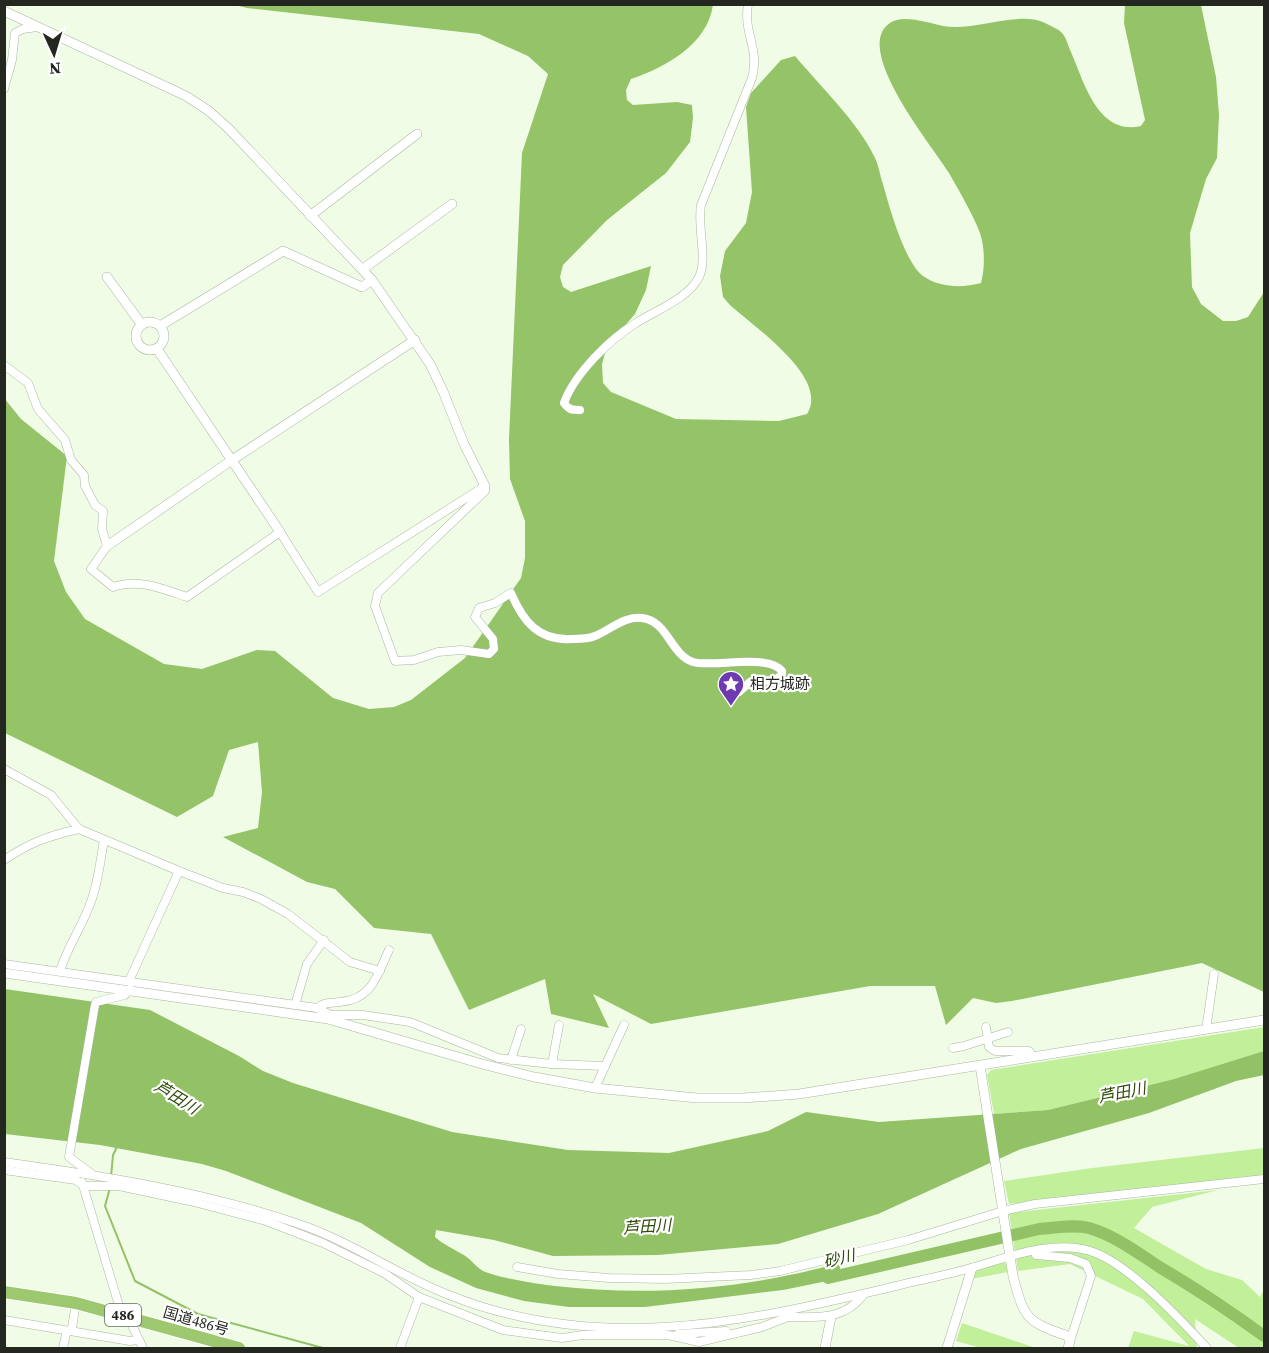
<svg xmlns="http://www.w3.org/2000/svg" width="1269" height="1353" font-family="'Source Serif 4','Noto Sans JP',serif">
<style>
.green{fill:#c2ef99}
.forest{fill:#95c368}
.water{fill:#93c166}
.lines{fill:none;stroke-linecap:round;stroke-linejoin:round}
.stream{stroke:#93c166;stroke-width:2}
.river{stroke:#93c166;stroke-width:12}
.minor-casing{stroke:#abb6a1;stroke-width:9}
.tertiary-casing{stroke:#abb6a1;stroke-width:10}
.trunk-casing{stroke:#fff;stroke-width:14}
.minor{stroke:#fff;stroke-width:8}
.tertiary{stroke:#fff;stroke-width:9}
.trunk{stroke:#9ec86f;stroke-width:12}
.labels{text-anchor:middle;stroke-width:4.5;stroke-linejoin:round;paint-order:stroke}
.shield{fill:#fff;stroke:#656862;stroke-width:1.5}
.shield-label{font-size:14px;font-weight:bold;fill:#23271f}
.poi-label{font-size:15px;fill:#23271f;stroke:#fff;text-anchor:start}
.street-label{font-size:15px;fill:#23271f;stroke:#fff}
.water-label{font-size:16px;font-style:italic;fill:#2e4b08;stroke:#fff}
</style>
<rect width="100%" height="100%" fill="#f0fce6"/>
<!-- green -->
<g class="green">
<path d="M1264,1027V1051L1174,1079L1048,1110L994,1114L987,1075L991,1070Z"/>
<path d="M1264,1148V1175L1009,1204L1004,1181L1092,1168Z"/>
<path d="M1218,1190L1152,1207L1134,1228L1206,1269L1242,1280L1260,1297L1264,1290V1348H1239L1195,1319L1197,1348H1128L1134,1331L1189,1346L1143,1299L1070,1264L1018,1271L1009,1213Z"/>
<path d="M1000,1261L1005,1262L1008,1272L971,1279L979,1268Z"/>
<path d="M962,1323L1033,1347V1348H981L956,1341Z"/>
</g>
<!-- forest -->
<path class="forest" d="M235,5H713C707,45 666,67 631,79L626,90L627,100L633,105L677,102L692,105L693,118L690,142L666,173L607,220L563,265L560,277L563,287L571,292L651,266L646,290L635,314L607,346L602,364L603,383L611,392L676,419L779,421L807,414C830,378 754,327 730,305L723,297L720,276L725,251L746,223L752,192L746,107L751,93L781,60L795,56C820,86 859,123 875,158C879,166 880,176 883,184C889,206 905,263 923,276C940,288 963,288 981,283C985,268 985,248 980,233C974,216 958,189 949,173C933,147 851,48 890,23C903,14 928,23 943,26C974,32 1019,10 1045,23C1050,26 1057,28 1061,32C1066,36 1068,46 1071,52C1084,82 1098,136 1141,126L1145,120L1124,23L1125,5H1201L1216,77L1219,115L1217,158L1206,179L1190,233L1192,287L1201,304L1223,321H1236L1248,317L1264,292V992L1202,963L1012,1001L996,1003L973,998L946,1025L935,986H870L651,1024L593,994L609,1028L551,1014L545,979L469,1010L431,934L374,928L335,889L307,882L223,837L258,828L262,792L258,742L229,750L213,796L177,817L5,733L4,398L21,419L67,456L54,561L66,592L85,619L164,664L202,669L257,650L275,651L333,698L369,709L394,707L411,700L465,658L521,578L525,558V521L510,479L509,439L522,153L548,74L528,56L479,34L247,8Z"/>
<!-- water -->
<path class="water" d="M5,989L150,1010L239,1056L263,1071L293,1083L452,1132L568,1150L669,1153L768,1131L806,1112L879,1122L1048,1110L1174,1079L1264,1051V1075L1236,1081L1149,1113L1021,1149L878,1214L778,1244L658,1255L553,1256L494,1240L436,1230L435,1237C444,1245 452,1248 462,1254C470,1258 476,1267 483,1271C499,1278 537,1284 555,1286C651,1297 746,1289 839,1263L842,1278L783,1290L645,1307H569L524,1301L476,1288L430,1267L361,1223L226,1171L202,1164L100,1145L5,1134Z"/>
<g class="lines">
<!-- stream -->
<g class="stream">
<path d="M111,1177L113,1155L117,1147"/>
<path d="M110,1188L105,1206L135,1281L198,1314L323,1348"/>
</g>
<!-- river -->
<path class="river" d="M828,1278L1039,1229C1055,1228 1074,1224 1089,1228C1116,1236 1138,1253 1161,1268C1197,1289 1231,1312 1264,1336"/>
<!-- minor casing -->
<g class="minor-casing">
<g id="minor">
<path d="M4,89L12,60L15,33L23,29L37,27"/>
<path d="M4,365L28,383L38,409L65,440L71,460L84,475L85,486L95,505L103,511L102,529L107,546L91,569L113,587C138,578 163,589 187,597L280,532L318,592L485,486"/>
<path d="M580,410C572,410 569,410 564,403C575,373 610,339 636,323C656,310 688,299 699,277C708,259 697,227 701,205L752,78C760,48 743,34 748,4"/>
<path d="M485,486V491L378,593L375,606L395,661L414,660L438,652L461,650L489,654L494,649L493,639L475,617L479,608L495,603L511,593C523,621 538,641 572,639C580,639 588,639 595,636C610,630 624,616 642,618C668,621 670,654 693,662C713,668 768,653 782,671V674L776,680L750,682L739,692"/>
<path d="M4,769L51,795L79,829L179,871L223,888L243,892L261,899L288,914L350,962L380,971"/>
<path d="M4,860C31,842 48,836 79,829"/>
<path d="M4,964L317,1008L331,1015"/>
<path d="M60,971C68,944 87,920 94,892C99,875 101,857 104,840"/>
<path d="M129,981L179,871"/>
<path d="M295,1005L307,964L324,940"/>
<path d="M317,1008C323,1002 332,1003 340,1002C373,999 377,975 389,950"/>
<path d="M329,1019L331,1015H363L410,1022L498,1058L552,1064L605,1066"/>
<path d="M986,1027L989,1047L995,1051H1029L1033,1057"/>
<path d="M1208,1029L1207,1023L1214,974"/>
<path d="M953,1048L964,1046L1008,1032"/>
<path d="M511,1060L521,1029"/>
<path d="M552,1064L559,1025"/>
<path d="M595,1088L624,1025"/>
<path d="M4,1162C104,1176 203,1191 299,1224C352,1242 397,1275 449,1295C516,1322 591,1331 663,1327C742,1323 819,1304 896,1286C921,1280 946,1275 971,1268C1006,1258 1052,1239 1090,1251C1127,1262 1180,1319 1207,1348"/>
<path d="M4,1170L76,1180L84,1186H119L194,1202L266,1221L323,1243L384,1273L419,1297L503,1330L562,1338L583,1335H668L699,1342L762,1327L788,1317"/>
<path d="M92,1174L69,1157L95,1005L96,1002L125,995L130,989"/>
<path d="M82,1182L120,1309L128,1317L143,1348"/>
<path d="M1036,1255L1070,1258L1086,1264L1091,1276L1070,1341"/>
<path d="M517,1267L558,1274L609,1278L665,1279L751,1275L780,1271L908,1240L1003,1211L1035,1204L1264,1179"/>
<path d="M786,1312L788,1317C818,1317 844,1321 864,1294"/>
<path d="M4,1320L130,1341L138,1340"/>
<path d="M678,1334L726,1331"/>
<path d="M63,1348L66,1334L72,1328L76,1303"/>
<path d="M400,1348L419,1297"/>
</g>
</g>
<!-- tertiary casing -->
<g class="tertiary-casing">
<g id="tertiary">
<path d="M4,11L186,96L209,111L229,129L372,280L430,364L443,391L464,444L485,486"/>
<path d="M310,216L417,134"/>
<path d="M363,269L452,204"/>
<path d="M107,277L142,325"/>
<circle cx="150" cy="336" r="14"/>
<path d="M160,326L283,251L362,287L372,280"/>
<path d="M157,349L280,532"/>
<path d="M107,546L232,460L415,340"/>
<path d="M4,973L328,1019L482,1064L534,1077L595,1088L697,1098H743L799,1094L1264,1020"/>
<path d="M980,1066L1013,1276C1024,1318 1026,1322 1068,1336L1070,1341L1068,1348"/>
<path d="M825,1348L831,1317"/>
<path d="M947,1348L972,1268"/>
</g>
</g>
<!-- trunk casing -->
<g class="trunk-casing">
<path id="trunk" d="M4,1292L76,1303L239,1348"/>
</g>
<!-- minor -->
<use href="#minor" class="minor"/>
<!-- tertiary -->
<use href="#tertiary" class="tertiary"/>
<!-- trunk -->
<use href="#trunk" class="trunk"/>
</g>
<!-- icons -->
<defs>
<g id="sight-pin" transform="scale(1.35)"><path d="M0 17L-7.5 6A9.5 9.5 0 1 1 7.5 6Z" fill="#6d3ab1" stroke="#fff"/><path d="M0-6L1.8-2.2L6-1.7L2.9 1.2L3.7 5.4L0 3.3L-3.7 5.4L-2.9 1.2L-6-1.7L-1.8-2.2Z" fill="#fff"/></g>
</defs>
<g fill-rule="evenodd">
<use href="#sight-pin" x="731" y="684"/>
</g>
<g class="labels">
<!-- shield labels -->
<rect class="shield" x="105" y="1304" width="36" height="22" rx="4.5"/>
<g class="shield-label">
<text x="123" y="1320">486</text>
</g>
<!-- poi labels -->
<g class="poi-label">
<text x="750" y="689">相方城跡</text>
</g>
<!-- street labels -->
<g class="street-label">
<text transform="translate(196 1321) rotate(16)" y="5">国道486号</text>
</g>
<!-- water labels -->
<g class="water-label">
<text transform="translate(1122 1092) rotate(-11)" y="6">芦田川</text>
<text transform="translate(177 1097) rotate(32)" y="6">芦田川</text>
<text transform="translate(647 1226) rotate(-4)" y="6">芦田川</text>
<text transform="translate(839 1258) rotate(-13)" y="6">砂川</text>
</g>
</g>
<!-- border -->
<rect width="1269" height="1353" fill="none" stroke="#23271f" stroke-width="12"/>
<!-- north arrow -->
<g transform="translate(54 54) rotate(176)" stroke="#ffffff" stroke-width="4.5" paint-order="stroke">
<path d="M0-4.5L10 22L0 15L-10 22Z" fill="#23271f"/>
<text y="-9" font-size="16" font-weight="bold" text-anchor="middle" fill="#23271f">N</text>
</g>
</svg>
